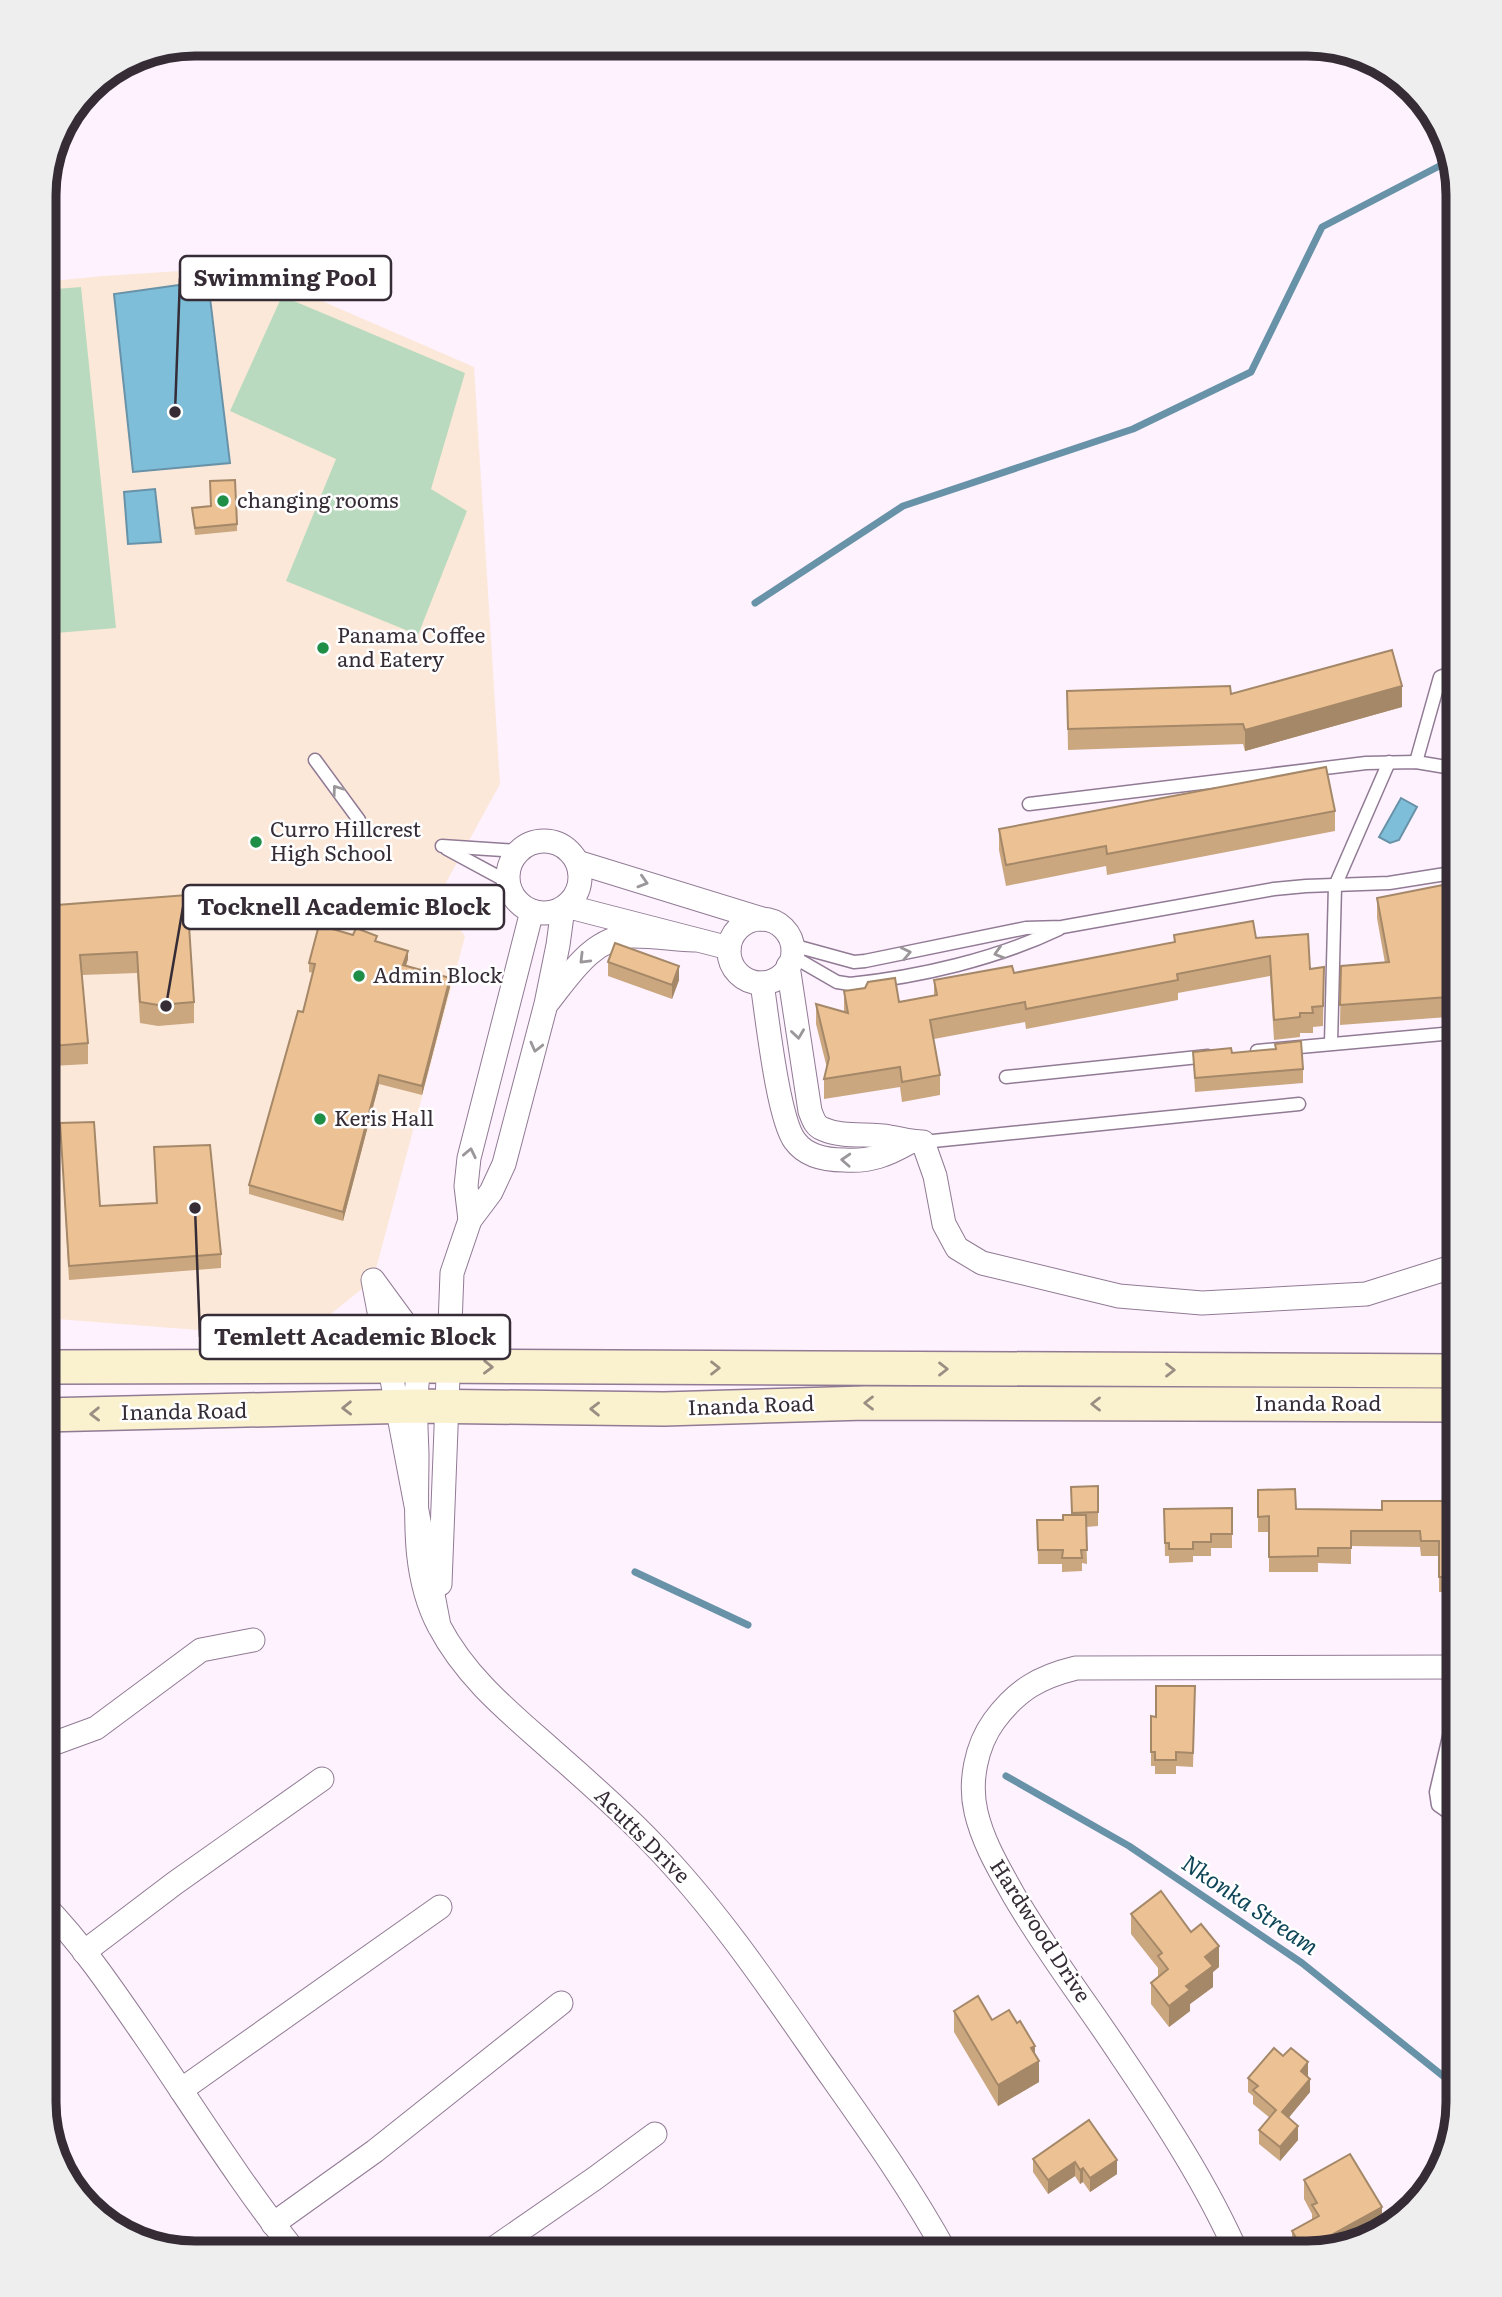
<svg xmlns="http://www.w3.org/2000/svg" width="1502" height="2297" font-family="Literata,serif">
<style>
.education{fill:#fce8d9}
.green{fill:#b9dabe}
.water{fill:#7ebed9;stroke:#6892a8;stroke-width:2}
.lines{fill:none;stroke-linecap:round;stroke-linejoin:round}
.stream{stroke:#6892a8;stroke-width:7}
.service-casing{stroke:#917a94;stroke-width:15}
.minor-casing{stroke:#917a94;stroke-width:25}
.secondary-casing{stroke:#917a94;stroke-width:36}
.service{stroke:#fff;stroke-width:12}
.minor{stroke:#fff;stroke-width:23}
.secondary{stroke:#faf1cf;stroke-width:33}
.wall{fill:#cba780}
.shaded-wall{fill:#a58868}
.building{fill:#ecc295;stroke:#a58868;stroke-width:2}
.oneway{stroke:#9a969a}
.oneway2{stroke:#988e82}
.poi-dot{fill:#1f8e47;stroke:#fff;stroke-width:2.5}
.labels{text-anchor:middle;stroke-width:5;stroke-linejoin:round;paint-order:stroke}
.poi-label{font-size:21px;fill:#352c36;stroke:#fff;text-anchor:start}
.street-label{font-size:21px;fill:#352c36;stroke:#fff}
.water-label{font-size:23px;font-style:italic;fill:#0f4659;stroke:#fff}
.rim{fill:none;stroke:#352c36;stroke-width:9}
.leader{fill:none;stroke:#352c36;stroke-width:2.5}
.callout-dot{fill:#352c36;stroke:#fff;stroke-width:2.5}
.callout{fill:#fff;stroke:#352c36;stroke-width:2.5}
.callout-label{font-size:23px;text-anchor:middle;font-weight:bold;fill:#352c36}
</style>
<rect width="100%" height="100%" fill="#fdf2fe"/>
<!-- education -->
<path class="education" d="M213,269L292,288L474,367L500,784L437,899L465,936L373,1280L301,1338L44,1318V282L102,276Z"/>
<!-- green -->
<g class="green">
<path d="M81,287L116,628L44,634V290Z"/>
<path d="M282,296L465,373L431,489L467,511L418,635L286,581L336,459L230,411Z"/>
</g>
<!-- water -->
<g class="water">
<path d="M208,281L230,463L133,472L114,294Z"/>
<path d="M155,489L161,542L128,544L124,492Z"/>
<path d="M1401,798L1417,807L1399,840L1390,843L1379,837Z"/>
</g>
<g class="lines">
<!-- stream -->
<g class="stream">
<path d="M755,603L903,506L1133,429L1251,372L1322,227L1449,161"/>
<path d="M635,1572L748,1625"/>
<path d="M1006,1776L1129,1846L1302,1963L1458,2088"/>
</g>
<!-- service casing -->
<g class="service-casing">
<g id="service">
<path d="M315,760L359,820"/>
<path d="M1416,762L1440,677L1458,670"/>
<path d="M1029,804L1366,763L1416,762L1458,769"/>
<path d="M442,846L519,851"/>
<path d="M447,849L508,882"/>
<path d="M792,945L854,962L865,961L1026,928L1062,927L1274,889L1306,886L1389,883L1458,872"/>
<path d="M792,956L837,982L850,984C919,977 996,959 1059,929"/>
<path d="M1331,1043L1335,886L1389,762"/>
<path d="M1257,1051L1454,1033L1458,1030"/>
<path d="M1006,1077L1208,1056"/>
<path d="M923,1142L1299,1104"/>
<path d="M1458,1819L1438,1805L1436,1792L1458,1698"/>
</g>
</g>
<!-- minor casing -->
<g class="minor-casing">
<g id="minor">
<circle cx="544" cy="877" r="36"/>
<path d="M577,862L762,919"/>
<path d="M566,906L729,948"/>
<circle cx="761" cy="951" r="32"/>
<path d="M788,966L810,1111C813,1119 815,1126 823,1129C843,1138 869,1133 890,1137C902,1139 911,1142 923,1142L935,1176L944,1224L957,1248L982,1263L1119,1296L1202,1303L1366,1294L1458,1265"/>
<path d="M762,983C767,1016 778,1119 795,1141C806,1156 826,1160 844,1160C870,1162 887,1155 910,1142"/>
<path d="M549,1001C571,973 594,936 633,936C654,936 674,939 694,940"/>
<path d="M470,1220L466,1186L469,1158L532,911"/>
<path d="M440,1584L452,1273L470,1220L491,1192L504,1164L546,1004L558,945L563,908"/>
<path d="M439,1626L373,1280L425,1351C412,1384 416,1419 417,1454C417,1512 411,1573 439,1626C464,1674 504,1708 544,1743C581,1776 619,1808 653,1844C718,1911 770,1989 823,2065C866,2126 910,2187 946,2253"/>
<path d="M44,1747L96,1728L201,1650L253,1640"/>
<path d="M44,1905C82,1944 113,1990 144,2035C194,2108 241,2184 296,2253"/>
<path d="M84,1952L175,1883L322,1779"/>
<path d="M181,2090L440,1907"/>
<path d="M273,2224L375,2151L561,2003"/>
<path d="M487,2253L594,2179L655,2134"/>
<path d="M1237,2253C1207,2185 1164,2119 1122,2057C1086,2002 1046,1951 1013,1894C998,1867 983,1842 976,1812C969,1782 976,1746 994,1721C1017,1690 1039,1677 1076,1668L1458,1667"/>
</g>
</g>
<!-- secondary casing -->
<g class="secondary-casing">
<g id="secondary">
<path d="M44,1367L419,1366L1458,1371"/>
<path d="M44,1415L415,1406L664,1409L865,1403L1458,1405"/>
</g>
</g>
<!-- service -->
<use href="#service" class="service"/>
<!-- minor -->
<use href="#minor" class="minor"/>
<!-- secondary -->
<use href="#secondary" class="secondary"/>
</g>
<!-- wall -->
<g class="wall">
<path d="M192,508L237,524V531L195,535Z"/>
<path d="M1067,691L1231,694L1402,707L1245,751L1243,744L1068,750Z"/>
<path d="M1458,692V725H1456V704Z"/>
<path d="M1335,811V831L1107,875L1106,866L1006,886L999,850V829Z"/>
<path d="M1458,882V941L1444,944L1448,997V1017L1340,1025L1341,966L1385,963L1377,918V898Z"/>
<path d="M187,895L194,1002V1023L158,1026L140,1023L137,973L82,975L88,1043V1064L52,1066L44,945V906Z"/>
<path d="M1174,935L1256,938L1310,969L1324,967L1323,1026L1313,1027V1033H1300V1037L1274,1040L1270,976L1178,993V1000L1026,1029L1025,1022L934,1039L940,1075V1095L902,1102L900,1087L824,1099V1079L827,1068L816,1024V1004L844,1012V991L899,1002L934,996V980L1014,973L1174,943Z"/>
<path d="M377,941L408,959L406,966L450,987L422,1095L379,1084L343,1221L249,1194V1185L303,1012L313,973L309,972V963Z"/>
<path d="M608,962L679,980L672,999L608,976Z"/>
<path d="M1193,1052L1232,1053L1303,1069V1083L1195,1092Z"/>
<path d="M60,1123L100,1206L156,1203L154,1147L221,1254V1268L69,1280Z"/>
<path d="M1071,1487L1098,1512V1526L1086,1527L1087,1564L1082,1563V1571L1062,1572V1564H1038L1037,1520H1063L1072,1515Z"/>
<path d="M1258,1490L1296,1509L1382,1510L1458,1501V1592H1439V1556H1421L1420,1547L1351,1546V1564L1318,1563V1572H1269V1532H1258Z"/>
<path d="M1232,1508V1548H1211V1556H1193V1562L1169,1563V1556H1165L1164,1509Z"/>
<path d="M1195,1686L1193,1767L1176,1766V1774H1155V1766H1151V1716L1156,1717Z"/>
<path d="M1131,1914L1219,1967L1213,1972V1987L1190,2004V2011L1169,2027L1151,2004V1983L1158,1977V1968L1131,1934Z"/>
<path d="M954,2011L992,2020L1035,2055L1039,2082L998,2106L954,2032Z"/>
<path d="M1308,2076L1310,2092L1288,2118L1298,2140L1280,2161L1259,2144V2130L1270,2118L1253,2104V2096L1248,2092V2078Z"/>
<path d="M1089,2120L1117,2174L1090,2192L1083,2182L1080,2184L1075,2176L1048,2194L1033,2172V2159Z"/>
<path d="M1304,2180L1382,2226L1358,2240L1307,2253H1294L1292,2250V2231L1312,2219V2214L1304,2199Z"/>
</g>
<!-- shaded-wall -->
<g class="shaded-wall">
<path d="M1402,686V707L1245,751V730Z"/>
<path d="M408,951V959L403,974V965Z"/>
<path d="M679,966V980L672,999V985Z"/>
<path d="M450,978V987L422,1095V1086Z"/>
<path d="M379,1075V1084L343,1221V1212Z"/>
<path d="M1219,1946V1967L1213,1972V1987L1190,2004V2011L1169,2027V2006L1205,1957Z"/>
<path d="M1035,2046V2063L1039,2061V2082L998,2106V2085L1031,2048Z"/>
<path d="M1308,2062V2076L1301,2085V2071Z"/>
<path d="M1310,2079V2092L1282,2126V2112Z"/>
<path d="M1298,2126V2140L1280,2161V2147Z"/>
<path d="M1117,2160V2174L1090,2192V2178Z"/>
<path d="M1075,2162V2176L1048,2194V2180Z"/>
<path d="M1083,2168V2182L1080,2184V2170Z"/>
<path d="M1382,2207V2226L1358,2240L1320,2250L1328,2237Z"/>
</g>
<!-- building -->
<g class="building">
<path d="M235,480L237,524L195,528L192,508L211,506L210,481Z"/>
<path d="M1392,650L1402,686L1245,730L1243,724L1068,729L1067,691L1230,686L1231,694Z"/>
<path d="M1326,767L1335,811L1107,854L1106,846L1006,865L999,829Z"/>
<path d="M1458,882V921L1443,924L1448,997L1340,1005L1341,966L1389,962L1377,898Z"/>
<path d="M187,895L194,1002L158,1005L140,1002L137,952L80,955L88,1043L52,1046L44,925V906Z"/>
<path d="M1253,921L1256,938L1308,934L1310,969L1324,967L1323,1006L1312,1007L1313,1013H1300V1017L1274,1020L1270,956L1177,974L1178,980L1026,1009L1025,1002L930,1020L940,1075L902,1082L900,1067L824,1079L829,1058L816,1004L848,1013L844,991L865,988L868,982L895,978L899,1002L937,995L934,980L1012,966L1014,973L1175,942L1174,935Z"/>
<path d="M319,925L353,935L356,928L377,936L375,941L408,951L403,965L450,978L422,1086L379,1075L343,1212L249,1185L298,1011L303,1012L315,964L309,963Z"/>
<path d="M615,943L679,966L672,985L608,962Z"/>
<path d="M1301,1041L1303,1069L1195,1078L1193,1052L1231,1048L1232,1053L1276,1049L1275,1044Z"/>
<path d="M94,1122L100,1206L157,1203L154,1147L210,1145L221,1254L69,1266L60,1123Z"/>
<path d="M1098,1486V1512L1072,1513L1071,1487Z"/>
<path d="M1295,1489L1296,1509L1382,1510V1501H1458V1577H1439V1541H1421L1420,1531H1351V1548H1318V1556L1269,1557V1516L1258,1517V1490Z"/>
<path d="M1232,1508V1534H1211V1542H1193V1549H1169V1543H1165L1164,1509Z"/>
<path d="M1063,1515H1086L1087,1550H1081L1082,1558H1062L1063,1550H1038L1037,1520H1063Z"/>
<path d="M1156,1686H1195L1193,1753L1176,1752V1760H1155V1752H1151V1716L1156,1717Z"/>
<path d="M1161,1891L1191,1932L1201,1924L1219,1946L1205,1957L1213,1966L1186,1986L1190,1990L1169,2006L1151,1983L1168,1969L1158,1956L1162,1953L1131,1914Z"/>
<path d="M978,1996L992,2020L1009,2010L1017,2023L1020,2021L1035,2046L1031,2048L1039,2061L998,2085L954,2011Z"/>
<path d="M1274,2048L1283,2056L1291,2048L1308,2062L1301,2071L1310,2079L1282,2112L1298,2126L1280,2147L1259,2130L1276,2110L1253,2090L1258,2086L1248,2078Z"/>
<path d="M1089,2120L1117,2160L1090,2178L1083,2168L1080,2170L1075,2162L1048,2180L1033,2159Z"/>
<path d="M1350,2154L1382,2207L1328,2237L1331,2243L1320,2250L1305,2253L1292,2231L1319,2216L1312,2205L1317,2203L1304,2180Z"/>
</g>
<!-- one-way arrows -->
<defs><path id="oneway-chevron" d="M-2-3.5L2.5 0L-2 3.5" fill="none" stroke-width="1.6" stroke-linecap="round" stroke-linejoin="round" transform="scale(1.75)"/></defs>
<g class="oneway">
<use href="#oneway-chevron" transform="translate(337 790) rotate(-126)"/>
<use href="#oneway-chevron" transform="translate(643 882) rotate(17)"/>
<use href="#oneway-chevron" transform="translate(906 953) rotate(-12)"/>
<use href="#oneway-chevron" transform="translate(999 953) rotate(163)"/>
<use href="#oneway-chevron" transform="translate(584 959) rotate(135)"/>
<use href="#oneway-chevron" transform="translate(798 1034) rotate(82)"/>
<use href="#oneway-chevron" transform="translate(536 1047) rotate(104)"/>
<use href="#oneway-chevron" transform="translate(470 1153) rotate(-78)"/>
<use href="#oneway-chevron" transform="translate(846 1160) rotate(-177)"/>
</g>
<g class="oneway2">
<use href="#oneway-chevron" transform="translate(488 1367) rotate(1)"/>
<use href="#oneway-chevron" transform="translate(715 1368)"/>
<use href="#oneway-chevron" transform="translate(943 1369)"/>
<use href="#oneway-chevron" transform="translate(1170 1370)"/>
<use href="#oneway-chevron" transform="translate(869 1403) rotate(-180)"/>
<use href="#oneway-chevron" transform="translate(1096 1404) rotate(-180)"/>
<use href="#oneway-chevron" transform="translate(347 1408) rotate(179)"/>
<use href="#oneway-chevron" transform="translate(595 1409) rotate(-179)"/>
<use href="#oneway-chevron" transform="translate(95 1414) rotate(179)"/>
</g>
<!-- markers -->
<g class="poi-dot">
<circle cx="223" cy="501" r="7"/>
<circle cx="323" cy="648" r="7"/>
<circle cx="256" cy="842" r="7"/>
<circle cx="359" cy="976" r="7"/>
<circle cx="320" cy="1119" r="7"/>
</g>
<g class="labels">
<!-- poi labels -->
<g class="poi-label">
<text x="237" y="508">changing rooms</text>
<text x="337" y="643">Panama Coffee<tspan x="337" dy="24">and Eatery</tspan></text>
<text x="270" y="837">Curro Hillcrest<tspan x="270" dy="24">High School</tspan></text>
<text x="373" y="983">Admin Block</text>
<text x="334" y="1126">Keris Hall</text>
</g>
<!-- street labels -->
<g class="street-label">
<text x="1318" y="1411">Inanda Road</text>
<text transform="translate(751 1406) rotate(-2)" y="7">Inanda Road</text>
<text transform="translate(184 1412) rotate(-1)" y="7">Inanda Road</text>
<text transform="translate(642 1836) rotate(45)" y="7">Acutts Drive</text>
<text transform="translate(1040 1931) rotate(57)" y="7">Hardwood Drive</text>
</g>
<!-- water labels -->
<g class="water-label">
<text transform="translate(1250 1905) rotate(34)" y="8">Nkonka Stream</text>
</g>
</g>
<!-- crop -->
<path d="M0 0H1502V2297H0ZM195 56H1307A139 139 0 0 1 1446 195V2102A139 139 0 0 1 1307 2241H195A139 139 0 0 1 56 2102V195A139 139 0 0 1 195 56Z" fill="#efeeef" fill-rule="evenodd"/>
<path class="rim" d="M195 56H1307A139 139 0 0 1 1446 195V2102A139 139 0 0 1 1307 2241H195A139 139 0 0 1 56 2102V195A139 139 0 0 1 195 56Z"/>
<!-- callouts -->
<path class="leader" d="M175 412L180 278M166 1006L183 907M195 1208L200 1337"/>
<g class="callout-dot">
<circle cx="175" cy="412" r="7"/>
<circle cx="166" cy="1006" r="7"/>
<circle cx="195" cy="1208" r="7"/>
</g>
<g class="callout">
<rect x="180" y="256" width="211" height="44" rx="7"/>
<rect x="183" y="885" width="321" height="44" rx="7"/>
<rect x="200" y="1315" width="310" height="44" rx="7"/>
</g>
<g class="callout-label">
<text x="285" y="286">Swimming Pool</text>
<text x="344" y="915">Tocknell Academic Block</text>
<text x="355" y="1345">Temlett Academic Block</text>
</g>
</svg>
